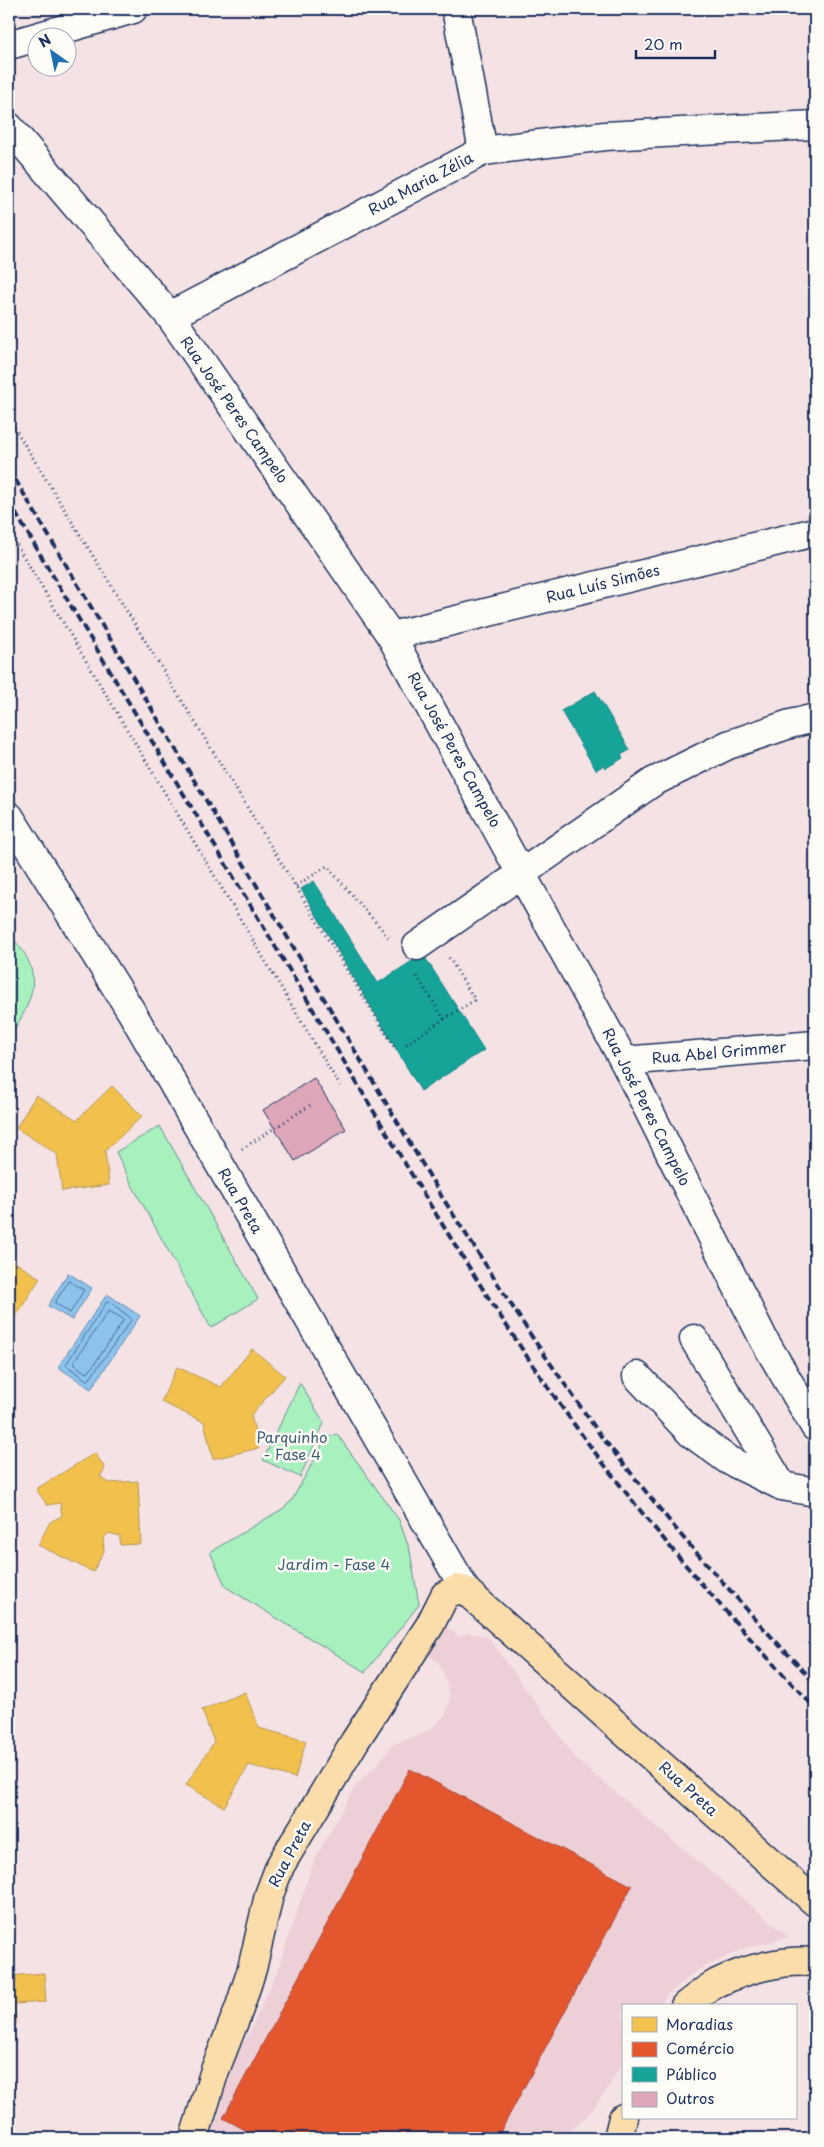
<svg xmlns="http://www.w3.org/2000/svg" width="824" height="2147" font-family="'Playpen Sans',sans-serif">
<style>
.built{fill:#edd0d7}
.green{fill:#a8f1bf;stroke:#62908e}
.water{fill:#8dc3eb;stroke:#5f88b3}
.homes{fill:#f2c14e;stroke:#b29553}
.shops{fill:#e4572e;stroke:#a84b3c}
.public{fill:#17a398;stroke:#188087}
.lines{fill:none;stroke-linecap:round;stroke-linejoin:round}
.shore{stroke:#496a96;stroke-width:1}
.building{fill:#dea6b9;stroke:#1b2f5e}
.minor-casing{stroke:#1b2f5e;stroke-width:31}
.major-casing{stroke:#1b2f5e;stroke-width:31}
.path{stroke:#1b2f5e;stroke-width:3;stroke-dasharray:1 4;stroke-linecap:butt}
.minor{stroke:#fdfcf7;stroke-width:28}
.major{stroke:#faddab;stroke-width:28}
.rail{stroke:#1b2f5e;stroke-width:4;stroke-dasharray:8 4;stroke-linecap:butt}
.labels{text-anchor:middle;stroke-width:5;stroke-linejoin:round;paint-order:stroke}
.street-label{font-size:15px;fill:#1b2f5e;stroke:#fdfcf7}
.park-label{font-size:15px;fill:#3e6076;stroke:#fdfcf7}
</style>
<rect width="100%" height="100%" fill="#f4e2e4"/>
<filter id="ink" filterUnits="userSpaceOnUse"><feTurbulence type="fractalNoise" baseFrequency=".02" numOctaves="2"/><feDisplacementMap in="SourceGraphic" scale="10" xChannelSelector="R" yChannelSelector="G"/><feConvolveMatrix kernelMatrix="1 2 1 2 8 2 1 2 1" color-interpolation-filters="sRGB"/></filter>
<g filter="url(#ink)">
<!-- built -->
<path class="built" d="M444,1626L459,1636L470,1633L488,1637L578,1761L789,1937L745,1948L698,1970L667,1995L659,2006H623V2061L608,2088L590,2113L563,2138H202L218,2088L250,2031L277,1971L314,1860L355,1787L377,1765L393,1744L415,1737L431,1729L447,1713L450,1697L444,1674L438,1662L425,1652Z"/>
<!-- green -->
<g class="green">
<path d="M16,942C46,976 30,1005 9,1038V947Z"/>
<path d="M160,1126L258,1299L211,1328L132,1185L116,1152Z"/>
<path d="M300,1383L324,1423L300,1477L263,1460Z"/>
<path d="M337,1434L399,1520L410,1551L419,1605L365,1672L226,1587L210,1552L284,1508L292,1500L326,1438Z"/>
</g>
<!-- water -->
<g class="water">
<path d="M68,1273L92,1288L72,1320L48,1306Z"/>
<path d="M107,1294L140,1316L91,1389L58,1367Z"/>
</g>
<!-- homes -->
<g class="homes">
<path d="M112,1086L142,1116L105,1151L109,1185L62,1191L57,1154L16,1128L36,1095L77,1120Z"/>
<path d="M9,1229L11,1260L40,1278L15,1318L9,1314Z"/>
<path d="M252,1349L285,1376L251,1415L259,1448L213,1459L204,1422L161,1402L177,1367L221,1387Z"/>
<path d="M95,1453L105,1468L100,1477L110,1483L138,1481L141,1544L120,1545V1536L109,1533L103,1539L104,1551L93,1572L38,1545L50,1522L62,1516L60,1503L47,1505L36,1489Z"/>
<path d="M245,1692L259,1728L306,1741L295,1778L249,1765L224,1807L186,1785L214,1742L202,1710Z"/>
<path d="M44,1973L46,2002L15,2004L16,2024L9,2025V1976Z"/>
</g>
<!-- shops -->
<path class="shops" d="M410,1769L632,1886L497,2138H260L223,2118Z"/>
<!-- public -->
<g class="public">
<path d="M595,691L630,750L621,755L623,758L606,768L604,765L596,770L561,711Z"/>
<path d="M314,881L378,983L423,954L484,1050L421,1091L301,889Z"/>
</g>
<g class="lines">
<!-- shore -->
<g class="shore">
<path d="M69,1281L84,1290L70,1313L55,1303Z"/>
<path d="M107,1302H110L132,1319L88,1381L66,1365Z"/>
<path d="M109,1311L122,1318L123,1321L89,1372L86,1373L75,1365L74,1362Z"/>
</g>
</g>
<!-- building -->
<path class="building" d="M314,1078L346,1129L295,1161L263,1110Z"/>
<g class="lines">
<!-- minor casing -->
<g class="minor-casing">
<g id="minor">
<path d="M456,9L483,151"/>
<path d="M9,45L133,9"/>
<path d="M9,127L170,316L391,636L624,1061L764,1340L815,1427"/>
<path d="M170,316L483,151L605,136L815,125"/>
<path d="M391,636L815,532"/>
<path d="M9,816L131,1011L466,1591"/>
<path d="M417,946L653,782L728,745L790,724L815,718"/>
<path d="M624,1061L815,1045"/>
<path d="M694,1339L782,1486L815,1492"/>
<path d="M637,1376L691,1433L728,1460L782,1486"/>
</g>
</g>
<!-- major casing -->
<g class="major-casing">
<g id="major">
<path d="M685,2006C695,1998 706,1989 717,1983C746,1969 783,1959 815,1962"/>
<path d="M194,2138L215,2070L239,2009L252,1969L269,1895L280,1866L355,1741L430,1625L445,1595L458,1589L466,1591L815,1902"/>
<path d="M618,2138L623,2118"/>
</g>
</g>
<!-- path -->
<g class="path">
<path d="M9,419L396,1050"/>
<path d="M9,532L340,1086"/>
<path d="M296,886L327,866L391,940"/>
<path d="M444,1019L475,1000L448,956"/>
<path d="M406,1044L444,1019L415,973"/>
<path d="M242,1149L312,1104"/>
</g>
<!-- minor -->
<use href="#minor" class="minor"/>
<!-- major -->
<use href="#major" class="major"/>
<!-- rail -->
<g class="rail">
<path d="M9,469L442,1197L534,1340L601,1436L680,1534L766,1631L815,1683"/>
<path d="M9,502C106,665 204,828 302,991C373,1110 443,1230 520,1346C605,1476 708,1596 815,1708"/>
</g>
</g>
</g>
<g class="labels">
<!-- street labels -->
<g class="street-label">
<text transform="translate(421 184) rotate(-28)" y="5">Rua Maria Zélia</text>
<text transform="translate(234 410) rotate(55)" y="5">Rua José Peres Campelo</text>
<text transform="translate(603 584) rotate(-14)" y="5">Rua Luís Simões</text>
<text transform="translate(454 750) rotate(61)" y="5">Rua José Peres Campelo</text>
<text transform="translate(719 1053) rotate(-5)" y="5">Rua Abel Grimmer</text>
<text transform="translate(646 1107) rotate(63)" y="5">Rua José Peres Campelo</text>
<text transform="translate(240 1201) rotate(60)" y="5">Rua Preta</text>
<text transform="translate(688 1789) rotate(42)" y="5">Rua Preta</text>
<text transform="translate(290 1854) rotate(-62)" y="5">Rua Preta</text>
</g>
<!-- park labels -->
<g class="park-label">
<text x="292" y="1443">Parquinho<tspan x="292" dy="17">- Fase 4</tspan></text>
<text x="334" y="1570">Jardim - Fase 4</text>
</g>
</g>
<!-- margin -->
<rect width="824" height="2147" fill="none" stroke="#fdfcf7" stroke-width="30"/>
<rect x="15" y="15" width="794" height="2117" fill="none" stroke="#1b2f5e" stroke-width="2" filter="url(#ink)"/>
<!-- legend -->
<rect x="622" y="2004" width="175" height="115" fill="#fdfcf7" stroke="#a3aaba"/>
<rect x="632" y="2017" width="25" height="15" fill="#f2c14e" stroke="#a3aaba"/>
<text x="666" y="2030" font-size="15" fill="#1b2f5e">Moradias</text>
<rect x="632" y="2042" width="25" height="15" fill="#e4572e" stroke="#a3aaba"/>
<text x="666" y="2054" font-size="15" fill="#1b2f5e">Comércio</text>
<rect x="632" y="2067" width="25" height="15" fill="#17a398" stroke="#a3aaba"/>
<text x="666" y="2080" font-size="15" fill="#1b2f5e">Público</text>
<rect x="632" y="2092" width="25" height="15" fill="#dea6b9" stroke="#a3aaba"/>
<text x="666" y="2104" font-size="15" fill="#1b2f5e">Outros</text>
<!-- north arrow -->
<g transform="translate(52 52) rotate(327)"><circle r="24" fill="#fdfcf7" stroke="#a3aaba"/>
<path d="M0-4L9 19L0 12L-9 19Z" fill="#1f6fb2"/>
<text y="-8" font-size="14" font-weight="bold" text-anchor="middle" fill="#1b2f5e">N</text>
</g>
<!-- scale -->
<path d="M636 50v8h79v-8" fill="none" stroke="#1b2f5e" stroke-width="2.5"/>
<text x="644" y="50" font-size="15" fill="#1b2f5e" stroke="#fdfcf7" stroke-width="4" paint-order="stroke">20 m</text>
</svg>
